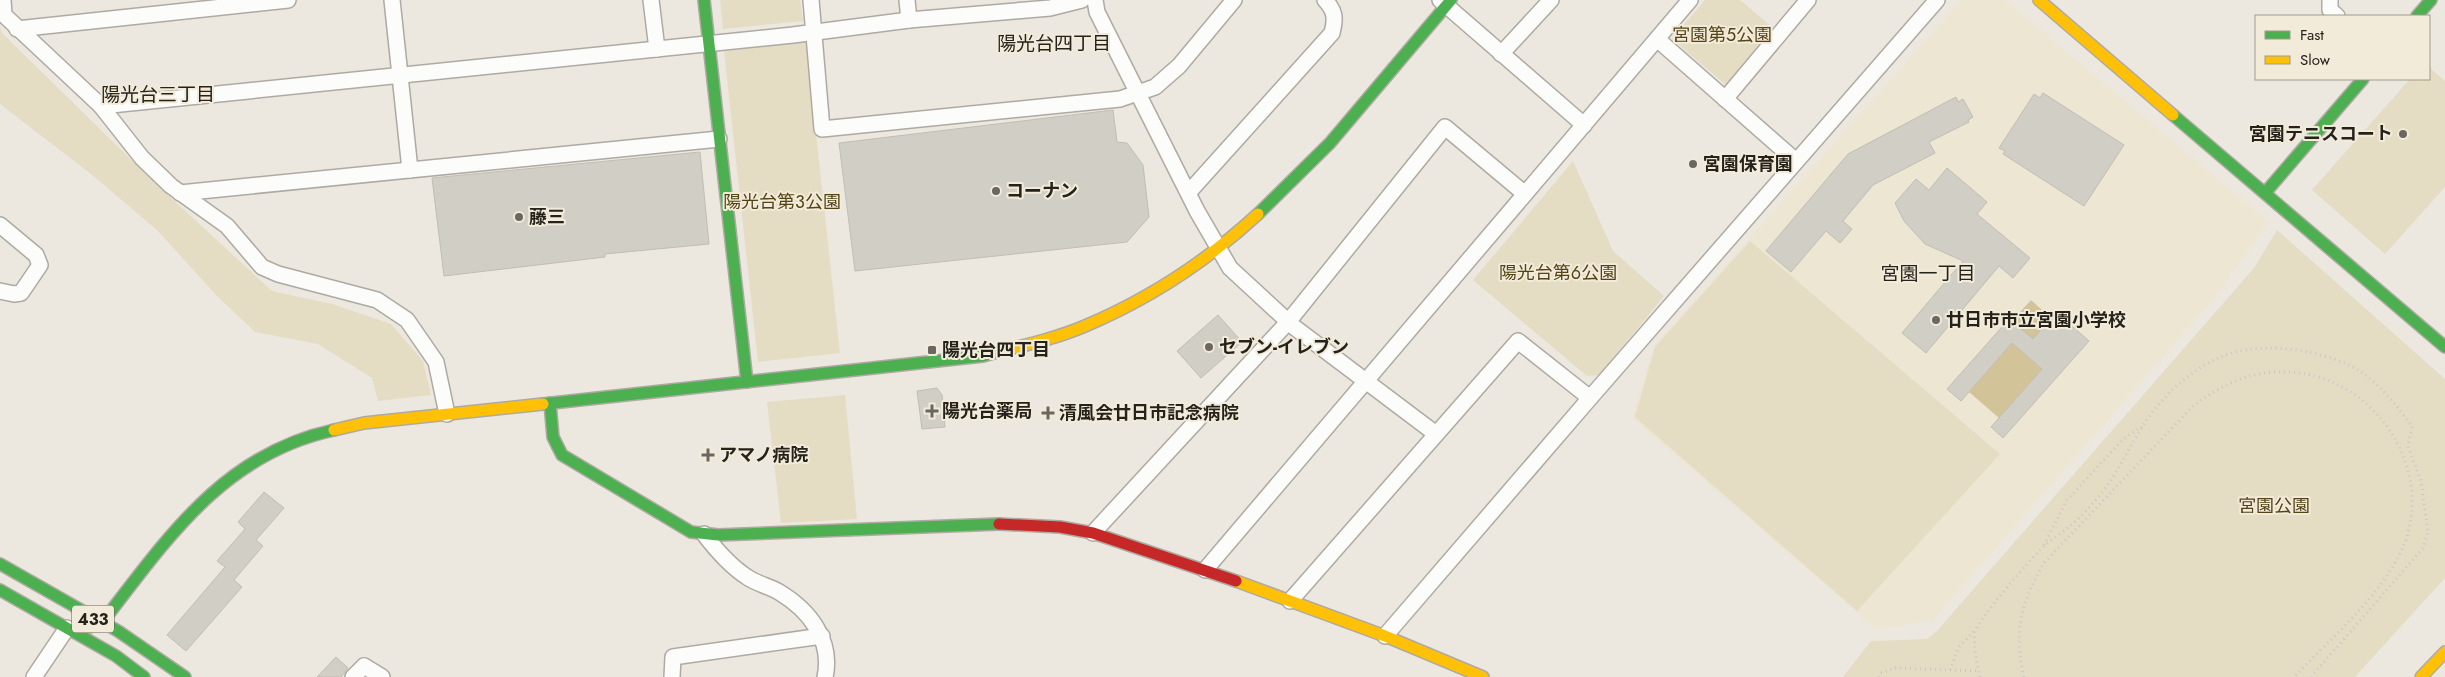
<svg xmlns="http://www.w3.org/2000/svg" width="2445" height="677" font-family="Jost,'Noto Sans JP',sans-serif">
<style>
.built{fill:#ede6d3}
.green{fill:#e5dcc4}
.water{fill:#d2c398}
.building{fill:#d1cec6;stroke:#c0bdb5}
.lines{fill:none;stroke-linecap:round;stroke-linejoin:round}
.street-casing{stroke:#aeaaa3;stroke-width:18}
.fast-casing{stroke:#aeaaa3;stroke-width:14}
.slow-casing{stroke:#aeaaa3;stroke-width:14}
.jam-casing{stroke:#aeaaa3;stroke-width:14}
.path{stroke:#c9c8c3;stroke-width:3;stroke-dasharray:1 4;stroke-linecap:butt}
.street{stroke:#fcfcfa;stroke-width:15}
.fast{stroke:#4caf50;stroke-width:11}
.slow{stroke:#ffc107;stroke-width:11}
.jam{stroke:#c62828;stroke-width:11}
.poi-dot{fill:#6b6760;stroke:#f2ebd9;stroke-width:2}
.labels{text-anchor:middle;stroke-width:4;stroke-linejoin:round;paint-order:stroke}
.shield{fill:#f2ebd9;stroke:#625e55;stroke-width:1}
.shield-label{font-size:16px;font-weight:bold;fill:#25221c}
.park-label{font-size:18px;fill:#534316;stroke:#f2ebd9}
.poi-label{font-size:18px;font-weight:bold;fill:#25221c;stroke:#f2ebd9;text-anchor:start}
.neighbourhood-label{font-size:19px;fill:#25221c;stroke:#f2ebd9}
</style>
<rect width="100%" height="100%" fill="#ece8df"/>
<!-- built -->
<path class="built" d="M1961,0H2005L2269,222L2217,295L1933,620L1876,629L1632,418L1654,346Z"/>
<!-- green -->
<g class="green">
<path d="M720,0H800L803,21L723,29Z"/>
<path d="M1705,0H1740L1773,28L1726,85L1672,39Z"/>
<path d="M0,27L2,33L156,184L272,291L332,304L391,324L423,361L431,395L378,401L372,378L318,344L255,332L217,296L157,230L91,174L0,104Z"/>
<path d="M806,42L840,353L758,362L724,51Z"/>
<path d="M2429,67L2445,81V187L2385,254L2312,190L2410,79H2429Z"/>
<path d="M1573,161L1613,251L1664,296L1599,375L1587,376L1473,280Z"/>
<path d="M2277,230L2445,379V578L2355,677H1843L1871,641L1927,639L1936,632L2254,268Z"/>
<path d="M1750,241L2000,454L1857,611L1635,417L1655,347Z"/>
<path d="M845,395L857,519L781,523L767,402Z"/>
</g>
<!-- water -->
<g class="water">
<path d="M2031,300L2051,318L2033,339L2012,321Z"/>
<path d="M2012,343L2042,369L1999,418L1969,392Z"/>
</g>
<!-- building -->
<g class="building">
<path d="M2043,93L2124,145L2084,206L2003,154L2005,151L1999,148L2034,94L2040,98Z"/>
<path d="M1956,97L1958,102L1963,99L1973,117L1968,120L1969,122L1929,142L1935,153L1873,185L1843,221L1852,229L1840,243L1826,231L1791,272L1766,251L1848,154Z"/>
<path d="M1113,110L1117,142L1127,143L1143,165L1149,217L1127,242L855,271L839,143Z"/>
<path d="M700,152L709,244L605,254V257L444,276L432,178Z"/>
<path d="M1947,168L1987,202L1977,214L2030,258L2013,278L1999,266L1926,353L1902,333L1963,261L1925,244L1904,221L1895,203L1916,179L1929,190Z"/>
<path d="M2056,312L2089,341L2003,438L1991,427L2042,369L2012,343L1961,401L1947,389L2009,319L2033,339Z"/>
<path d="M1218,315L1242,342L1201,378L1177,351Z"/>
<path d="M937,388L942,395L945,427L922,429L917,391Z"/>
<path d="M264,492L284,508L256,540L263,546L234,580L242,587L186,651L167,635L225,567L217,561L245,529L238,522Z"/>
<path d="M336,657L348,668L345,672L341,677H317Z"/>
</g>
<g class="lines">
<!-- street casing -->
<g class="street-casing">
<g id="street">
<path d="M3,0L4,15L101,106L142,158L171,186L227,226L262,267L278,274L377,300L407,320L436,362L447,414"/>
<path d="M392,0L410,170"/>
<path d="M651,0L657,49"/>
<path d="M811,0L822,129L1120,99L1155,87L1179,66L1234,0"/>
<path d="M907,0L909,20"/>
<path d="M1095,0L1097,12L1197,211L1230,268L1294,327L1436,434"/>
<path d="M1440,0L1584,125"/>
<path d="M2330,1V10L2337,16"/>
<path d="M17,29L288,0"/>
<path d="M1657,39L1796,161"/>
<path d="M1501,54L1551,0"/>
<path d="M1725,99L1808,0"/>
<path d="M101,106L793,35L909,20L1050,8L1082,0"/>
<path d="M1189,192L1332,33C1336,18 1335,11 1325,0"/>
<path d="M180,193L719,139"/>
<path d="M0,225L36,255L40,265L21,293L14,294L0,291"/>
<path d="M1093,533L1288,322L1445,127L1525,194"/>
<path d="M704,534C717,551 730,566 747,577C757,584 769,586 779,592C809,610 833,640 825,677"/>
<path d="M1205,570L1690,0"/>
<path d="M1290,601L1518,341L1590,398"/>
<path d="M1385,636L1590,398L1937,0"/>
<path d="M34,677L67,628"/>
<path d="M353,677L364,666L382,677"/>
<path d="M672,677L673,657L822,636"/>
</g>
</g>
<!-- fast casing -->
<g class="fast-casing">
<g id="fast">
<path d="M704,0L747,382"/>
<path d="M2417,16L2431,0"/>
<path d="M2173,115L2445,347"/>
<path d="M2265,193L2363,79"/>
<path d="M1258,214L1330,143L1451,0"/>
<path d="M550,403L553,437L562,455L691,532L718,535L999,524"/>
<path d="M543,404L983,356L997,352"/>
<path d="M0,564L118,631L185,677"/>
<path d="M0,590L116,656L144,677"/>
<path d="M87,628L98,624L108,615C171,533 227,453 334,430"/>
</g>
</g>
<!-- slow casing -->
<g class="slow-casing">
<g id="slow">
<path d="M2039,0L2173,115"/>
<path d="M997,352C1026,345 1057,338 1085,326C1149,299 1207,261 1258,214"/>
<path d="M334,430L364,423L543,404"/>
<path d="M1236,581L1385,636L1483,677"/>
<path d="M2421,677L2445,652"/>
</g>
</g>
<!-- jam casing -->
<g class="jam-casing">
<path id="jam" d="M999,524L1060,527L1093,533L1236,581"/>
</g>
<!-- path -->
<g class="path">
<path d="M2044,545L2067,500L2123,439L2142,427"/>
<path d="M1950,670L1959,647L1975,630"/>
<path d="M1879,677L1880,673L1896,668L1978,671"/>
<path d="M1980,677C1977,663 1973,647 1975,632C1977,621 2032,557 2043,547C2051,539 2062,533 2070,526C2079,519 2087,510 2094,502C2122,471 2133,434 2159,404C2174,386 2196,368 2218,358C2256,341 2310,348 2347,364C2374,376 2396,404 2412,427L2408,446L2421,481L2428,532L2423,548L2311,677"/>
<path d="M2024,677C2013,633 2021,602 2044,563L2193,406C2221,385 2251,370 2287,372C2367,374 2429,456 2408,533C2394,585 2331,638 2294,677"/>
</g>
<!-- street -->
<use href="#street" class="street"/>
<!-- fast -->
<use href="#fast" class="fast"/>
<!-- slow -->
<use href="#slow" class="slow"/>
<!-- jam -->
<use href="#jam" class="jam"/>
</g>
<!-- markers -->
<g class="poi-dot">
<circle cx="2403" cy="134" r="5"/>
<circle cx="1693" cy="164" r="5"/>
<circle cx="996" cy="191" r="5"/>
<circle cx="519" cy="217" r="5"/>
<circle cx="1936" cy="320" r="5"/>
<circle cx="1209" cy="347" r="5"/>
<rect x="927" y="345" width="10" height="10" rx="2.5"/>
<path d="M929.5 403.5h5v5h5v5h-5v5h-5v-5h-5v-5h5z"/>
<path d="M1045.5 405.5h5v5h5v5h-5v5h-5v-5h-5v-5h5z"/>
<path d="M705.5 447.5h5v5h5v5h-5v5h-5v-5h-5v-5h5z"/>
</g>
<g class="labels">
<!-- shield labels -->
<rect class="shield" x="72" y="605.5" width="42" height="27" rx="4"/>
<g class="shield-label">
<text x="93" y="625">433</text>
</g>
<!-- park labels -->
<g class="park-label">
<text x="1722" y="41">宮園第5公園</text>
<text x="782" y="208">陽光台第3公園</text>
<text x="1558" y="279">陽光台第6公園</text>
<text x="2274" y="512">宮園公園</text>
</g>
<!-- poi labels -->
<g class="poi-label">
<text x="2393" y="140" text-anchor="end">宮園テニスコート</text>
<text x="1703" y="170">宮園保育園</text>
<text x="1006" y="197">コーナン</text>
<text x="529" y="223">藤三</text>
<text x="1946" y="326">廿日市市立宮園小学校</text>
<text x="1219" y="353">セブン-イレブン</text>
<text x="942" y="356">陽光台四丁目</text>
<text x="942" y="417">陽光台薬局</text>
<text x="1059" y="419">清風会廿日市記念病院</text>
<text x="719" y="461">アマノ病院</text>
</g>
<!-- neighbourhood labels -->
<g class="neighbourhood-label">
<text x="1054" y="50">陽光台四丁目</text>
<text x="158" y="101">陽光台三丁目</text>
<text x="1928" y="280">宮園一丁目</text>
</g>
</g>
<!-- legend -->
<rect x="2255" y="15" width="175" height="65" fill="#f2ebd9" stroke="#a09b8d"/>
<rect x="2265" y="31" width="25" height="8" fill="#4caf50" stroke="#a09b8d"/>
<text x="2300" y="40" font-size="15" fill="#25221c">Fast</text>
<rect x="2265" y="56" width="25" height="8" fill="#ffc107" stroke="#a09b8d"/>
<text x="2300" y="65" font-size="15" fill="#25221c">Slow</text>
</svg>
